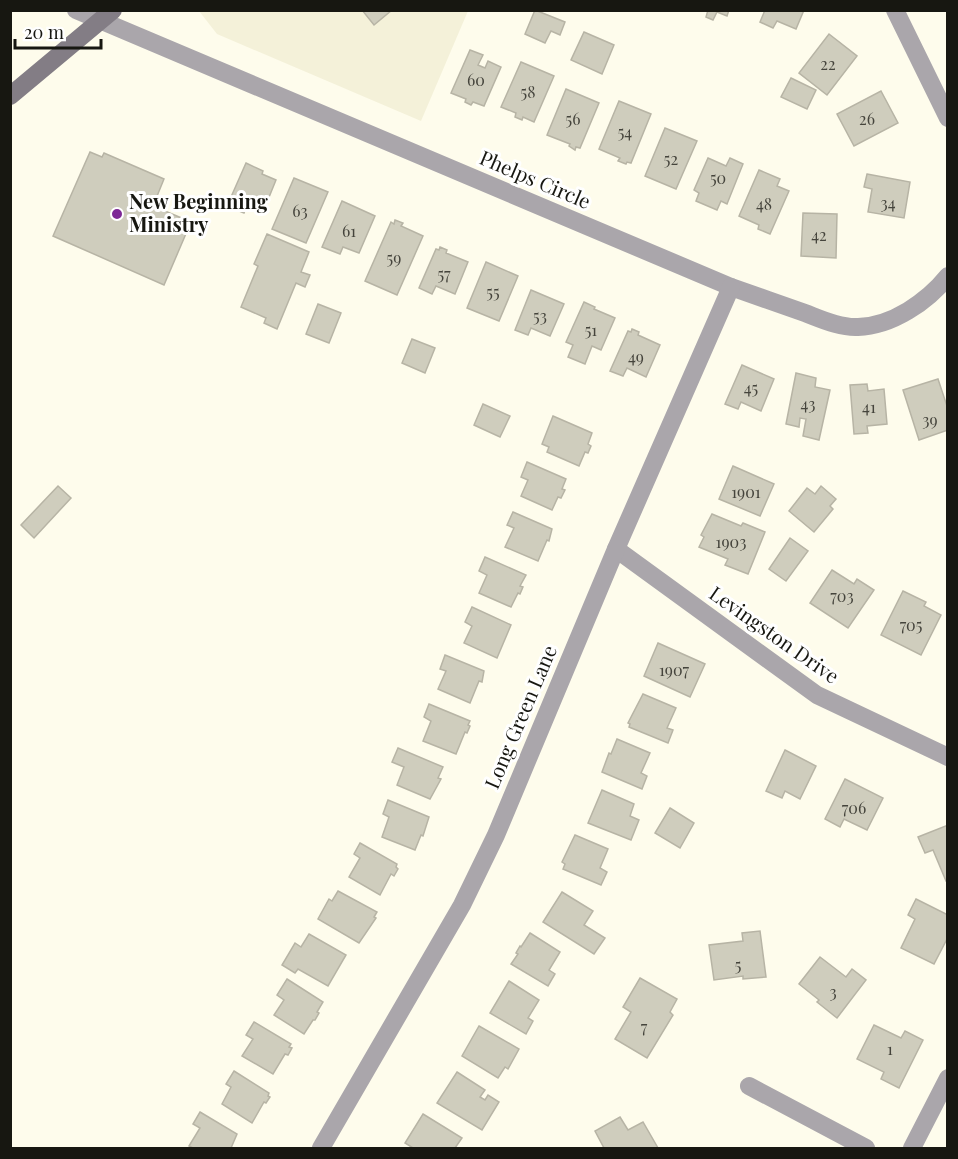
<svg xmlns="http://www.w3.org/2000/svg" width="958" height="1159" font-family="'Playfair Display',serif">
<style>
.built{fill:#f4f1d9}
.building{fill:#cfcdbd;stroke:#b7b4a5;stroke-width:1.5}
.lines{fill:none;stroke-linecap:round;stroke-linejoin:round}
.street{stroke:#aaa6ab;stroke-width:18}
.secondary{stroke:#837d85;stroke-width:18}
.poi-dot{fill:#7d2896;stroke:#fff;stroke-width:2}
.labels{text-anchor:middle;stroke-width:6;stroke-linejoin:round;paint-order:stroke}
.number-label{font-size:16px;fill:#45443c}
.street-label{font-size:20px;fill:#171711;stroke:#fff}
.poi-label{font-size:20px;font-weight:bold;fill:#171711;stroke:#fff;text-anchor:start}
</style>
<rect width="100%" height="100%" fill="#fefcec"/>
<!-- built -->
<path class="built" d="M199,11H468L421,121L217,34Z"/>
<!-- building -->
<g class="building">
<path d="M362,10H392L374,25Z"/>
<path d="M535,10L565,22L560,35L551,31L545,43L525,34Z"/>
<path d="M708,10H729L727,16L717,12L713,20L706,17Z"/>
<path d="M765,10H804L796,29L777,21L773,28L760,22Z"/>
<path d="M584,32L614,45L602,74L571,60Z"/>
<path d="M829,34L857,56L827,95L799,73Z"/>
<path d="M470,50L483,55L478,65L485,68L488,61L501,67L484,106L473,102L471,105L465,102L466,99L451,93Z"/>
<path d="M521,62L554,76L534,122L523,117L522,120L515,117L516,113L501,107Z"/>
<path d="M791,78L816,90L807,109L781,97Z"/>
<path d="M566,89L599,103L580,148L576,147L575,150L569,146L570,144L547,135Z"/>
<path d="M881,91L898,123L854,146L837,114Z"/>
<path d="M619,101L651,114L631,163L627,162L626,164L618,161L620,158L599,149Z"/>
<path d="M665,128L697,141L676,189L645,176Z"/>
<path d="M90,152L102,157L104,153L164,179L153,206L191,222L164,285L53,236Z"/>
<path d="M708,158L726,166L730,158L743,164L727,204L721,201L717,210L696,201L699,193L694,190Z"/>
<path d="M246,163L263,171L262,174L276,180L263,212L247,205L244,213L227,206Z"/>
<path d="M759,170L780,179L777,186L789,191L770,234L758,229L759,225L739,216Z"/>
<path d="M867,174L910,182L904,218L868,212L872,189L864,187Z"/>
<path d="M294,178L328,192L306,243L272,229Z"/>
<path d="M342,201L375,216L359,253L343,247L340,254L322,247Z"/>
<path d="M803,213L837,214L836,258L801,256Z"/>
<path d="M395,220L403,223L401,226L423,236L397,295L365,281L391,222L394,224Z"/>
<path d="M267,234L309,252L301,272L310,275L305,287L296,283L277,329L264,323L266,318L241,307L258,266L254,264Z"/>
<path d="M440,247L447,250L446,253L468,262L455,294L436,286L432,294L419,288L436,249L439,250Z"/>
<path d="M486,262L518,276L499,321L467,308Z"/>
<path d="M531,290L564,304L550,336L531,328L528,335L515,330Z"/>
<path d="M584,302L595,307L594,309L615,318L601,350L592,346L585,364L568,357L573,345L566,342Z"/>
<path d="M318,304L341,313L329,343L306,334Z"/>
<path d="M632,329L639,332L638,335L660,345L646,377L627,368L623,376L610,371L628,331L631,332Z"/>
<path d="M412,339L435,348L425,373L402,363Z"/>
<path d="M742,365L774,379L761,411L741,402L738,409L725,404Z"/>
<path d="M796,373L816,378L815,387L830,390L819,440L803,436L806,419L800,418L799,427L786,424Z"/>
<path d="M938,379L948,409V430L919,440L903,390Z"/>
<path d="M867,384L868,391L884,389L887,424L867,426L868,433L854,434L850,385Z"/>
<path d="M483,404L510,416L500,437L474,425Z"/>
<path d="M553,416L592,433L588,444L591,446L588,453L585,452L579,466L547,452L549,447L542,444Z"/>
<path d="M527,462L566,479L562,489L565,490L561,498L558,497L552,510L521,496L528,480L521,477Z"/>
<path d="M733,466L774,484L760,516L719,499Z"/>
<path d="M58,486L71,498L34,538L21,525Z"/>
<path d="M821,486L836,499L830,506L833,509L814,532L789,511L807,488L815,494Z"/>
<path d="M513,512L552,529L549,541L547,540L538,561L505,547L514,528L507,525Z"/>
<path d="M712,514L741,526L743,523L765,532L748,574L725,565L728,559L699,547L704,537L701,535Z"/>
<path d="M790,538L808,551L786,581L769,569Z"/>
<path d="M485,557L526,575L520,586L523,587L520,594L518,593L511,607L479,593L487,575L479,571Z"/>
<path d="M832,570L854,584L857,579L874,590L848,628L810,603Z"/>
<path d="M903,591L926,602L924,606L941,615L921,655L881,635Z"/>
<path d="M472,607L511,625L497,658L464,643L472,626L465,622Z"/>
<path d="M658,643L705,664L690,697L644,676Z"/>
<path d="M445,655L484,671L482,682L479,681L470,703L438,689L446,671L440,669Z"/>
<path d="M643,694L676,708L667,728L673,730L668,743L629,727L630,724L628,723Z"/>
<path d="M429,704L470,721L468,725L470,726L467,733L465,732L456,754L423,741L431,721L424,717Z"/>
<path d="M617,739L650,753L641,773L647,776L642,789L602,772L609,753L611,754Z"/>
<path d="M398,748L443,767L438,778L441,779L430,799L397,785L404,767L392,762Z"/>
<path d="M785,750L816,766L800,799L785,791L782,798L766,791Z"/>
<path d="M845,779L883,798L867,830L844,819L840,827L825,819Z"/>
<path d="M602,790L634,804L630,816L639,820L631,840L588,823Z"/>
<path d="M388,800L429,817L423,836L421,835L415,850L382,837L389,817L383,814Z"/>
<path d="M670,808L694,823L680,848L655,833Z"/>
<path d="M948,825V880L946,881L933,850L925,853L918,837Z"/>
<path d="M575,835L608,849L600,868L607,872L601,885L563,869L565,864L562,862Z"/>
<path d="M360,843L397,864L396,867L398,869L394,876L391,874L380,895L349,877L360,858L354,854Z"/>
<path d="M338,891L377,912L374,917L376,918L359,943L318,919L329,899L332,901Z"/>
<path d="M562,892L593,911L584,925L605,938L594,954L543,922Z"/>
<path d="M916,899L948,915V937L934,964L901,948L915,919L908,915Z"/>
<path d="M760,931L766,977L743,979V976L714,980L709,945L743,941L742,933Z"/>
<path d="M530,933L560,952L549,970L555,974L548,986L511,964L518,954L516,953L520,946L521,947Z"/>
<path d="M309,934L346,955L328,986L298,969L295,973L282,965L295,943L301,947Z"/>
<path d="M820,957L846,977L852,969L866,980L837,1018L817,1002L819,1000L799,984Z"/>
<path d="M640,978L677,999L670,1012L673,1015L647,1058L615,1039L631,1012L623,1007Z"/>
<path d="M287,979L323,1002L317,1012L319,1013L315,1020H313L304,1034L274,1015L284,1000L277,995Z"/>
<path d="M509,981L539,1000L528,1018L533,1021L526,1034L490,1013Z"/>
<path d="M254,1022L291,1044L289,1047L292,1048L288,1055L285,1054L273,1074L242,1056L253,1039L246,1035Z"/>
<path d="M874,1025L901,1038L905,1031L923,1040L899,1088L881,1079L884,1072L857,1059Z"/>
<path d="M479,1026L519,1049L508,1069L505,1067L498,1078L462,1056Z"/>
<path d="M234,1071L269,1093L268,1096L270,1097L266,1103L264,1102L252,1123L222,1104L231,1087L226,1084Z"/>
<path d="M457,1072L485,1090L480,1097L485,1100L488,1095L499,1102L482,1130L437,1103Z"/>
<path d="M200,1112L237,1134L231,1148H193L189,1146L200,1128L193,1124Z"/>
<path d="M423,1114L462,1138L455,1148H413L405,1143Z"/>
<path d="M620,1117L628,1130L643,1122L658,1148H604L595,1131Z"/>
</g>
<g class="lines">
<!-- street -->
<g class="street">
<path d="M76,10L731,287C756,296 780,304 805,313C821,319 840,328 858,327C892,326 927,302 948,276"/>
<path d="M895,10L948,118"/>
<path d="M616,549L817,695L948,757"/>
<path d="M749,1086L866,1148"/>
<path d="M321,1148L462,905L496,835L616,549L731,287"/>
<path d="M912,1148L948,1078"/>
</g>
<!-- secondary -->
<path class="secondary" d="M10,96L113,10"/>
</g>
<!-- markers -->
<circle class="poi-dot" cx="117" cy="214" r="6"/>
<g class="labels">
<!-- number labels -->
<g class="number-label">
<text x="828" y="70">22</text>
<text x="476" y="86">60</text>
<text x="528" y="98">58</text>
<text x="573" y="125">56</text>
<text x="867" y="125">26</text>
<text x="625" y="138">54</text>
<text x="671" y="165">52</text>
<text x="718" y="184">50</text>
<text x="888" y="209">34</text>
<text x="764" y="210">48</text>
<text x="300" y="217">63</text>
<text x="349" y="237">61</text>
<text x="819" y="241">42</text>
<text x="394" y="264">59</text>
<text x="444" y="280">57</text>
<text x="493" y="298">55</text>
<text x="540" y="322">53</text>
<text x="591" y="336">51</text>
<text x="636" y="363">49</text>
<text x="751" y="394">45</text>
<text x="808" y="410">43</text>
<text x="869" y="413">41</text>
<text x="930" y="426">39</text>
<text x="746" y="498">1901</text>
<text x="731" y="548">1903</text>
<text x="842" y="602">703</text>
<text x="911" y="631">705</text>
<text x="674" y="676">1907</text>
<text x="854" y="814">706</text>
<text x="738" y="971">5</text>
<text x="833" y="998">3</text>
<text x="644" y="1033">7</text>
<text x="890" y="1055">1</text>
</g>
<!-- street labels -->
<g class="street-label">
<text transform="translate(535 180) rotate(23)" y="7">Phelps Circle</text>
<text transform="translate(774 635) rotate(35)" y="7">Levingston Drive</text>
<text transform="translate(521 717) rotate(-67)" y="7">Long Green Lane</text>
</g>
<!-- poi labels -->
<g class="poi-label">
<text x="129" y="209">New Beginning<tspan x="129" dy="23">Ministry</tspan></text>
</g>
</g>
<!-- border -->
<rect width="958" height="1159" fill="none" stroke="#171711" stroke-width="24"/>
<!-- scale -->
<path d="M15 39v9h86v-9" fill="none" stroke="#171711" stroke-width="3"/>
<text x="24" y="39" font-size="18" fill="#171711" stroke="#ffffff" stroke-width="4.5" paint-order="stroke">20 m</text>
</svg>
